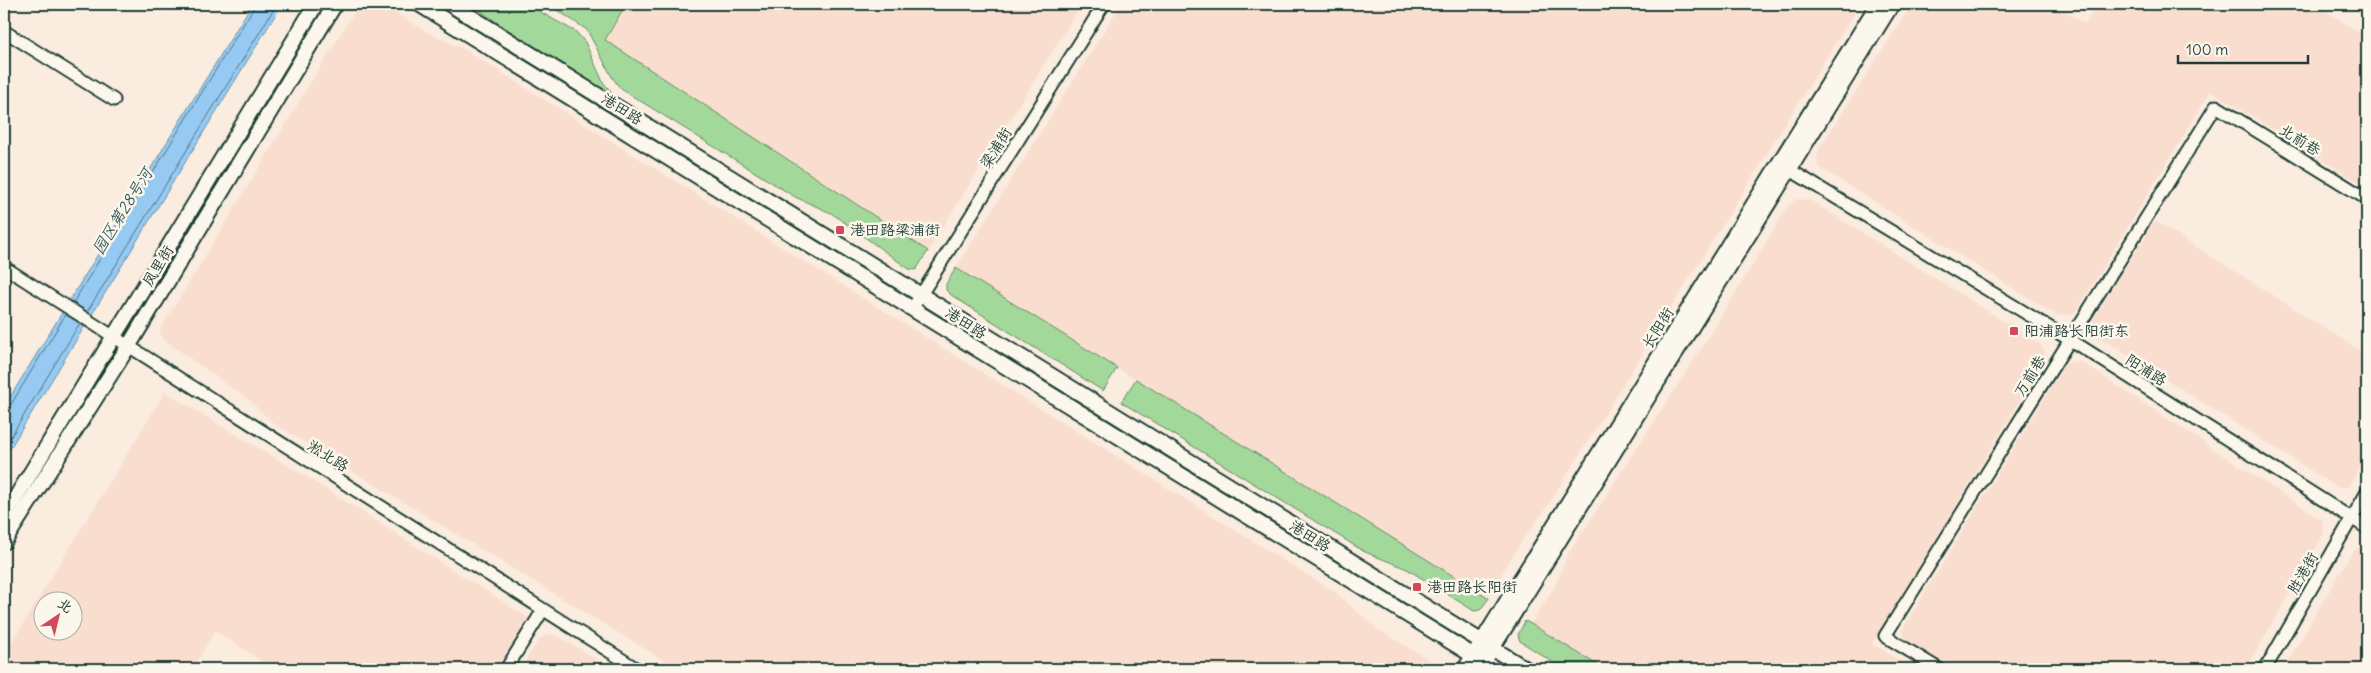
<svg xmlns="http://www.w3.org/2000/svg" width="2371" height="673" font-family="Delius,'LXGW WenKai TC',sans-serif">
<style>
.built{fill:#f9decf;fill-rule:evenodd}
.green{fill:#a3d89b;stroke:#618a68}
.water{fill:#96caf3;stroke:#6692a7}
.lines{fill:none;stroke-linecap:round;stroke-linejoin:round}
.shore{stroke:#4f7580;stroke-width:1}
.minor-casing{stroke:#1f3d34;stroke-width:15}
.major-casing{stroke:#1f3d34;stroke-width:18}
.minor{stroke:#fbf7ec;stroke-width:11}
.major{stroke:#fbf7ec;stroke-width:14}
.poi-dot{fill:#d1495b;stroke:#fbf7ec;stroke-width:2}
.labels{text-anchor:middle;stroke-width:5;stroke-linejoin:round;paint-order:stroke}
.street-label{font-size:15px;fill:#1f3d34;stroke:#fbf7ec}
.poi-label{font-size:15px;fill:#1f3d34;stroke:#fbf7ec;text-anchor:start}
.water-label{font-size:16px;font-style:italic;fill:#37595a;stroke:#fbf7ec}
</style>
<rect width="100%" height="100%" fill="#faecdf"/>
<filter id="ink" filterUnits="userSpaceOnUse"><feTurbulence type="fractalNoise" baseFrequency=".02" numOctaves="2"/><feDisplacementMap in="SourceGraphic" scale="10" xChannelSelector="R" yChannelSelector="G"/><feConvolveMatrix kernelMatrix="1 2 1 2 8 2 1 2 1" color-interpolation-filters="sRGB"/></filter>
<g filter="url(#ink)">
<!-- built -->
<g class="built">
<path d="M359,4H380L429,33L462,48L1336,593L1376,628L1436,664L1441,669H678L273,423L249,400L163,339L160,330Z"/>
<path d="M626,4H1082L928,251L604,40Z"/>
<path d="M1121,4H1860L1545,510L1524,538L1487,597L956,268Z"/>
<path d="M1912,4H2052L2085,24L2097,4H2315L2367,37V187L2211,91L2077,310L2071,315H2056L1819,167L1817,163L1819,149Z"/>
<path d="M1796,199L1810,200L2040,344L2045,352L2044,361L1872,644L1914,669H1604L1531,624L1555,586L1567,556L1708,338L1788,206Z"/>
<path d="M2155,221L2367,355V457L2348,487H2337L2094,334L2092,325L2093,319Z"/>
<path d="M2071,362H2081L2322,520L2324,534L2246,669H1949L1908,644L1905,640L1903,630L1905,625L2064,366Z"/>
<path d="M165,392L310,479L530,619L499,669H274L215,631L192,669H4V655ZM42,600H72V630H42Z"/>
<path d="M2367,547V669H2283L2351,554L2357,548Z"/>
<path d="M548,634L560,637L611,669H520L538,641Z"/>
</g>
<!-- green -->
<g class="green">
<path d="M471,4H526L576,32L585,42L603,82L615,97L520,39Z"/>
<path d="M548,4H626L605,40L928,251L916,270L909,269L831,213L795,197L621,89L612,77L587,30Z"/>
<path d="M956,268L1117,368L1103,391L951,295L946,290V284Z"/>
<path d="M1136,379L1489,598L1480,610L1474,611L1407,569L1365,552L1121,402Z"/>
<path d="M1525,621L1531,624L1604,669H1563L1520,641L1518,635Z"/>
</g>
<!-- water -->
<path class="water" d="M252,4H282L4,458V407Z"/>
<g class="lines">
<!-- shore -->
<g class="shore">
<path d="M73,303L256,4"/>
<path d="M87,312L277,4"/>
<path d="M4,409L10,406L66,314"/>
<path d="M4,448L80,323"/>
</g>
<!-- minor casing -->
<g class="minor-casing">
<g id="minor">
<path d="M4,31L114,100"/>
<path d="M1782,165L2080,346L2367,528"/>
<path d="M4,267L637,669"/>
<path d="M912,309L1104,4"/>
<path d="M506,669L543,610"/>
<path d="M1939,669L1885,636L2216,106L2367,199"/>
<path d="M2265,669L2367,492"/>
</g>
</g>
<!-- major casing -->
<g class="major-casing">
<g id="major">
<path d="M419,4L1495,669"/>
<path d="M450,4L1526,669"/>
<path d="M4,517L316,4"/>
<path d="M4,542L128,347L335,4"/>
<path d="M1488,655L1892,4"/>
<path d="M1465,669L1878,4"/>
</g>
</g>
<!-- minor -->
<use href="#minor" class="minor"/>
<!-- major -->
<use href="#major" class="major"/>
</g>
</g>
<!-- markers -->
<g class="poi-dot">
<rect x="835" y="225" width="10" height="10" rx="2.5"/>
<rect x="2009" y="326" width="10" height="10" rx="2.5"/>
<rect x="1412" y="582" width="10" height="10" rx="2.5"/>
</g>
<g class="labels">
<!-- street labels -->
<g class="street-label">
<text transform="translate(622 109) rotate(32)" y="5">港田路</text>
<text transform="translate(2300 140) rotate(32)" y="5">北前巷</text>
<text transform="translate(996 148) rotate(-58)" y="5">梁浦街</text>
<text transform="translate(158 266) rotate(-59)" y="5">凤里街</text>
<text transform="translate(966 323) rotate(32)" y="5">港田路</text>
<text transform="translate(1658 328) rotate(-58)" y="5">长阳街</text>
<text transform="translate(2146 370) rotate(32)" y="5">阳浦路</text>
<text transform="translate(2030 376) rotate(-58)" y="5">万前巷</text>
<text transform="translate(328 456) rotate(32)" y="5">淞北路</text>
<text transform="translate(1310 536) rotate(32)" y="5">港田路</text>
<text transform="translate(2303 573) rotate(-60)" y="5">胜港街</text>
</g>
<!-- poi labels -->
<g class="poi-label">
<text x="850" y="235">港田路梁浦街</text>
<text x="2024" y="336">阳浦路长阳街东</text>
<text x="1427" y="592">港田路长阳街</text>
</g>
<!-- water labels -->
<g class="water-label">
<text transform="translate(122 211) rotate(-58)" y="6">园区第28号河</text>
</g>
</g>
<!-- margin -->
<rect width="2371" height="673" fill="none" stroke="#fbf7ec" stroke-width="20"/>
<rect x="10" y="10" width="2351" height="653" fill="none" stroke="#1f3d34" stroke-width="2" filter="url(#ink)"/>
<!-- north arrow -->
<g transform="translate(58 616) rotate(35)"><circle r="24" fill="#fbf7ec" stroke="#a3ada2"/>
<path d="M0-4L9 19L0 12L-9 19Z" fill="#d1495b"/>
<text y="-8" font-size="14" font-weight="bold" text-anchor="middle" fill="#1f3d34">北</text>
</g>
<!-- scale -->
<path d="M2178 55v8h130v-8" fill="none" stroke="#1f3d34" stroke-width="2.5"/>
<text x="2186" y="55" font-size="15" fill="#1f3d34" stroke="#fbf7ec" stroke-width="4" paint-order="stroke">100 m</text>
</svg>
